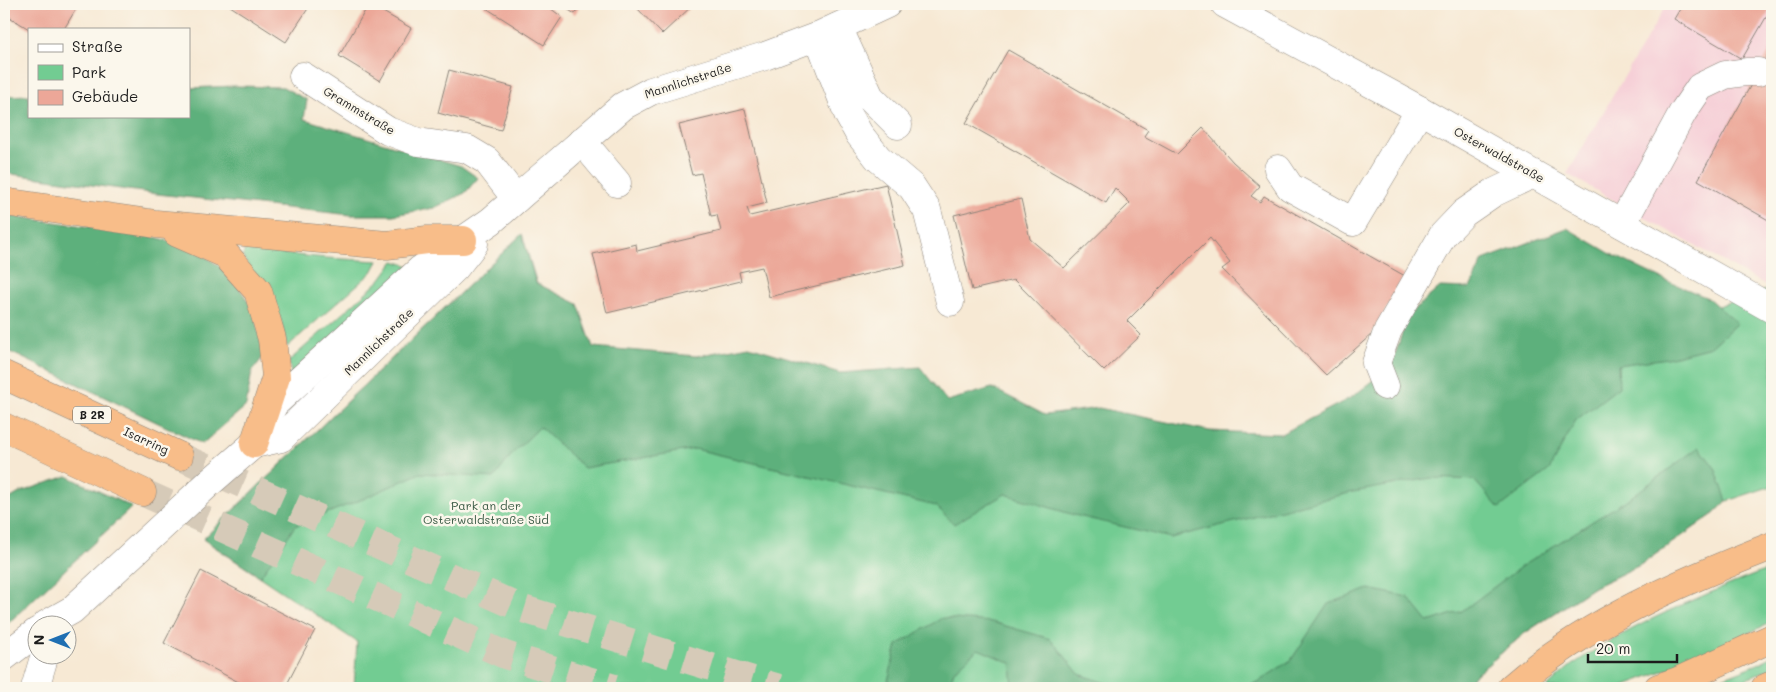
<svg xmlns="http://www.w3.org/2000/svg" width="1776" height="692" font-family="Mali,sans-serif">
<style>
.built{fill:#f6cfd7}
.green{fill:#72cc92;stroke:#477457}
.forest{fill:#5db07c;stroke:#3c664c}
.building{fill:#eca798}
.lines{fill:none;stroke-linecap:round;stroke-linejoin:round}
.highway-tunnel{stroke:#d6cab8;stroke-width:28;stroke-dasharray:28 14;stroke-linecap:butt}
.minor-casing{stroke:#8a8278;stroke-width:29}
.highway-casing{stroke:#8a8278;stroke-width:29}
.minor{stroke:#fff;stroke-width:28}
.highway{stroke:#f8bd89;stroke-width:28}
.labels{text-anchor:middle;stroke-width:5;stroke-linejoin:round;paint-order:stroke}
.shield{fill:#fbf7ec;stroke:#5f5e5a;stroke-width:1}
.shield-label{font-size:11px;font-weight:bold;fill:#1c1c1c}
.street-label{font-size:12px;fill:#1c1c1c;stroke:#fbf7ec}
.park-label{font-size:12px;fill:#3a5a45;stroke:#fbf7ec}
</style>
<rect width="100%" height="100%" fill="#fbf7ec"/>
<filter id="ink" filterUnits="userSpaceOnUse"><feTurbulence type="fractalNoise" baseFrequency=".02" numOctaves="2"/><feDisplacementMap in="SourceGraphic" scale="10" xChannelSelector="R" yChannelSelector="G"/><feConvolveMatrix kernelMatrix="1 2 1 2 8 2 1 2 1" color-interpolation-filters="sRGB"/></filter>
<filter id="wash" filterUnits="userSpaceOnUse"><feTurbulence type="fractalNoise" baseFrequency=".0096" numOctaves="4" result="noise"/><feDisplacementMap in="SourceGraphic" scale="20" xChannelSelector="R" yChannelSelector="G"/><feGaussianBlur stdDeviation="1.12" result="paint"/><feColorMatrix in="noise" values="0 0 0 0 0 0 0 0 0 0 0 0 0 0 0 0 0 1.4 0 .05"/><feComposite in="paint" operator="in"/></filter>
<g filter="url(#wash)">
<rect width="100%" height="100%" fill="#f7e9d4"/>
<!-- built -->
<path class="built" d="M1667,4H1772V289L1567,174Z"/>
<!-- green -->
<g class="green">
<path d="M522,234L557,351L1176,486L1772,288V486L1727,501L1715,513L1640,565L1594,587L1525,633L1460,688H354L357,642L203,539Z"/>
<path d="M244,250L326,258L378,261L372,272L287,347L281,321L273,300L243,258Z"/>
<path d="M394,261L410,266L291,374L289,361L380,280Z"/>
<path d="M1772,568V622L1690,661L1617,688H1546C1554,681 1563,672 1572,665C1634,623 1702,595 1772,568Z"/>
<path d="M1772,656V668L1726,688H1697L1758,664Z"/>
</g>
<!-- forest -->
<g class="forest">
<path d="M234,86L283,87L307,100L304,119L461,166L478,178L465,193L434,208L393,215H351L157,194L4,173V96L29,95V116H189V88Z"/>
<path d="M4,215C35,219 67,224 98,228C162,237 215,242 250,305C257,319 260,341 264,356L252,371L246,406L202,444L4,349Z"/>
<path d="M1567,228L1611,254L1660,278L1708,298L1737,323L1711,347L1668,358L1618,365L1619,387L1576,420L1549,470L1499,508L1474,480L1431,478L1353,492L1171,538L1074,515L1005,494L954,524L936,506L695,449L584,468L540,427L513,453L494,478L420,473L363,499L295,526L260,577L203,539L522,234L536,283L578,304L593,347L696,356L749,346L840,373L920,367L947,401L992,388L1045,415L1099,408L1210,431L1281,434L1352,397L1391,367L1408,315L1440,287L1470,288L1483,260Z"/>
<path d="M1699,447L1715,468L1727,501L1715,513L1640,565L1594,587L1525,633L1460,688H1234L1258,682L1291,660L1328,604L1369,589L1408,597L1428,622L1462,611L1522,566L1631,497Z"/>
<path d="M67,476L132,507L4,627V502L21,492Z"/>
<path d="M942,618L992,622L1051,639L1079,674L1122,688H1013L1011,663L978,649L954,671L948,688H891L887,685L897,645Z"/>
</g>
<g id="blocks">
<!-- building -->
<g class="building">
<path d="M12,4H79L64,29H29L6,15Z"/>
<path d="M227,4H311L286,42Z"/>
<path d="M369,4L411,28L380,81L339,56Z"/>
<path d="M485,4H553L550,8L562,17L544,45L483,6Z"/>
<path d="M559,4H581L575,14Z"/>
<path d="M637,4H694L662,34L635,6Z"/>
<path d="M1683,4H1772V7L1742,59L1674,19Z"/>
<path d="M1772,47V222L1698,180Z"/>
<path d="M1008,50L1148,130L1144,136L1177,154L1203,128L1233,162L1260,186L1251,196L1260,202L1264,196L1405,276L1372,334L1326,375L1222,269L1230,263L1210,238L1127,321L1141,335L1104,371L1014,280L972,290L954,215L1021,199L1030,239L1064,268L1130,203L1115,188L1106,203L966,123Z"/>
<path d="M449,70L513,87L501,130L438,113Z"/>
<path d="M745,109L767,203L747,208L750,216L886,184L905,265L769,297L762,267L739,272L741,281L607,313L593,254L636,244L637,251L721,231L717,215L711,216L701,173L692,175L679,125Z"/>
<path d="M201,571L315,630L285,688H250L164,643Z"/>
</g>
</g>
</g>
<g filter="url(#ink)">
<use href="#blocks" fill-opacity="0" stroke="#8a8278" stroke-width="1"/>
<g class="lines">
<!-- highway-tunnel -->
<g class="highway-tunnel">
<path d="M179,456L523,609L779,688"/>
<path d="M142,492L505,655L614,688"/>
</g>
<!-- minor casing -->
<g class="minor-casing">
<g id="minor">
<path d="M1225,4L1420,110L1772,309"/>
<path d="M838,27L870,97L898,125"/>
<path d="M818,36L848,114L859,134L878,158L912,187L927,210L950,302"/>
<path d="M303,76L388,131L418,142L467,149L487,161L516,199"/>
<path d="M582,141L617,183"/>
<path d="M1278,169L1290,187L1353,222L1420,110"/>
<path d="M1622,224L1683,112L1700,87L1725,75L1746,72H1758"/>
<path d="M1385,386L1376,363L1388,330L1443,235L1464,213L1493,193L1533,174"/>
<path d="M254,444L281,438L455,268L474,244"/>
<path d="M47,624L72,610L208,484L254,444L274,404L420,270L491,221L623,106L651,91L765,56L818,36L887,4"/>
<path d="M4,657L38,631"/>
<path d="M35,688L45,654"/>
</g>
</g>
<!-- highway casing -->
<g class="highway-casing">
<g id="highway">
<path d="M4,202L156,224L387,245L427,240H463"/>
<path d="M177,233L225,254L258,291L272,339L276,377L254,444"/>
<path d="M4,375L179,456"/>
<path d="M4,427L142,492"/>
<path d="M1511,688C1586,622 1680,582 1772,546"/>
<path d="M1658,688L1678,681L1772,638"/>
<path d="M1765,688L1772,685"/>
</g>
</g>
<!-- minor -->
<use href="#minor" class="minor"/>
<!-- highway -->
<use href="#highway" class="highway"/>
</g>
</g>
<g class="labels">
<!-- shield labels -->
<rect class="shield" x="73" y="406.5" width="38" height="17" rx="4"/>
<g class="shield-label">
<text x="92" y="419">B 2R</text>
</g>
<!-- street labels -->
<g class="street-label">
<text transform="translate(688 81) rotate(-18)" y="4">Mannlichstraße</text>
<text transform="translate(359 111) rotate(31)" y="4">Grammstraße</text>
<text transform="translate(1499 155) rotate(29)" y="4">Osterwaldstraße</text>
<text transform="translate(379 342) rotate(-44)" y="4">Mannlichstraße</text>
<text transform="translate(146 441) rotate(25)" y="4">Isarring</text>
</g>
<!-- park labels -->
<g class="park-label">
<text x="486" y="510">Park an der<tspan x="486" dy="14">Osterwaldstraße Süd</tspan></text>
</g>
</g>
<!-- margin -->
<rect width="1776" height="692" fill="none" stroke="#fbf7ec" stroke-width="20"/>
<!-- legend -->
<rect x="28" y="28" width="162" height="90" fill="#fbf7ec" stroke="#a29f99"/>
<rect x="38" y="44" width="25" height="8" fill="#ffffff" stroke="#a29f99"/>
<text x="72" y="52" font-size="15" fill="#1c1c1c">Straße</text>
<rect x="38" y="65" width="25" height="15" fill="#72cc92" stroke="#a29f99"/>
<text x="72" y="78" font-size="15" fill="#1c1c1c">Park</text>
<rect x="38" y="90" width="25" height="15" fill="#eca798" stroke="#a29f99"/>
<text x="72" y="102" font-size="15" fill="#1c1c1c">Gebäude</text>
<!-- north arrow -->
<g transform="translate(52 640) rotate(270)"><circle r="24" fill="#fbf7ec" stroke="#a29f99"/>
<path d="M0-4L9 19L0 12L-9 19Z" fill="#1f6fb2"/>
<text y="-8" font-size="14" font-weight="bold" text-anchor="middle" fill="#1c1c1c">N</text>
</g>
<!-- scale -->
<path d="M1588 654v8h89v-8" fill="none" stroke="#1c1c1c" stroke-width="2.5"/>
<text x="1596" y="654" font-size="15" fill="#1c1c1c" stroke="#fbf7ec" stroke-width="4" paint-order="stroke">20 m</text>
</svg>
